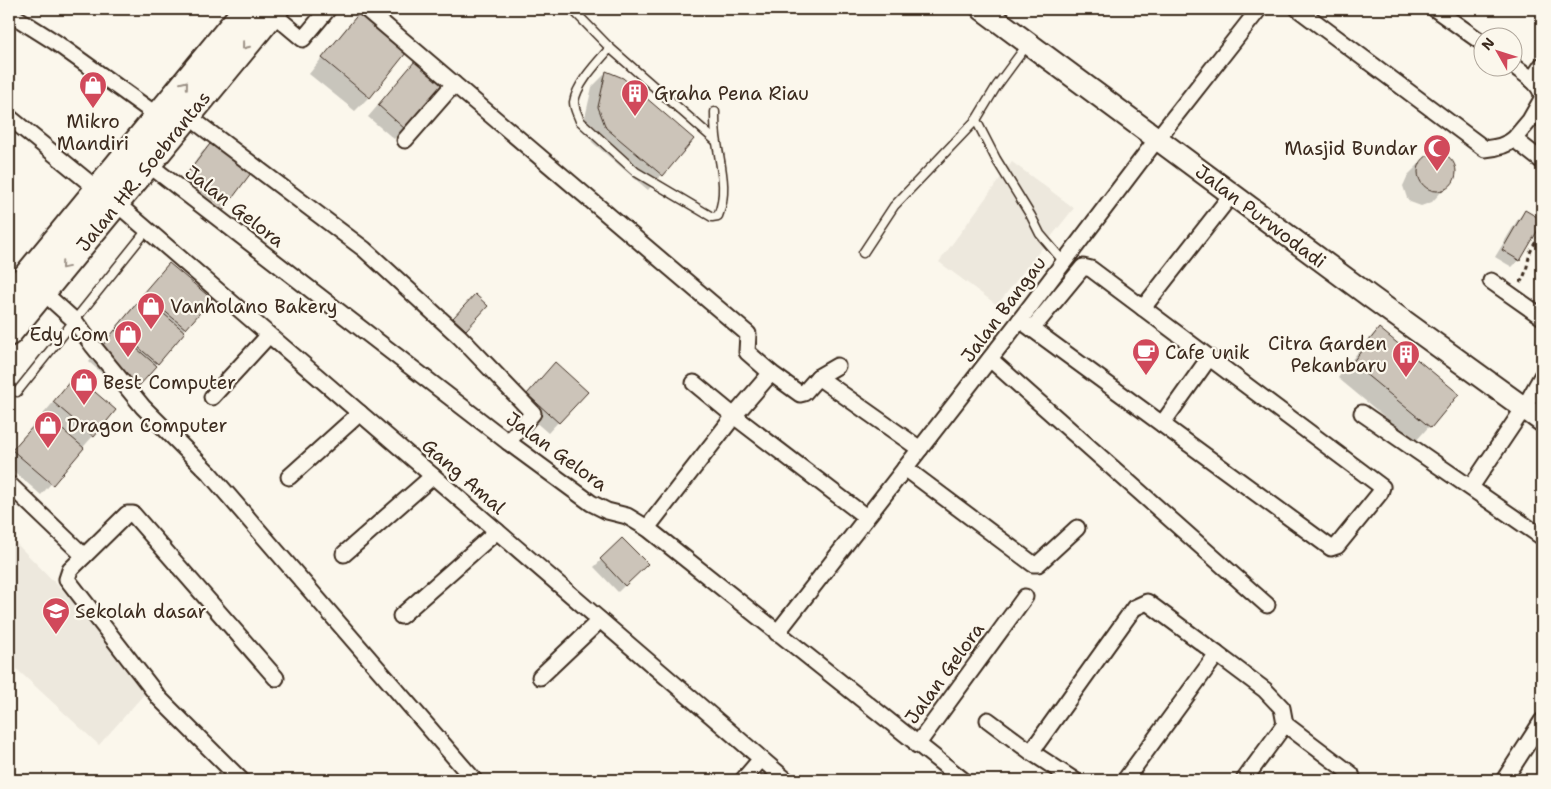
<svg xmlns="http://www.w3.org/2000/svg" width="1551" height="789" font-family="'Shantell Sans',sans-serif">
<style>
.built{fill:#ede8dd}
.shadow{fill:#0003}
.building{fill:#ccc4b9;stroke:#3b2a1e}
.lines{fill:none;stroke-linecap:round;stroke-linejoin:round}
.lane-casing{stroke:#3b2a1e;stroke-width:11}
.street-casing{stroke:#3b2a1e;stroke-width:19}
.secondary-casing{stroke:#3b2a1e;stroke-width:25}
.primary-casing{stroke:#3b2a1e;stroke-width:29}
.path{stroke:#3b2a1e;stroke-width:3;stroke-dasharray:4 4;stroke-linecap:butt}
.lane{stroke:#fbf7ec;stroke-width:8}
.street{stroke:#fbf7ec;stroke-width:15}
.secondary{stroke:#fbf7ec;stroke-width:21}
.primary{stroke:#fbf7ec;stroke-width:25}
.oneway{stroke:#9b9085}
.labels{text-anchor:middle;stroke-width:4.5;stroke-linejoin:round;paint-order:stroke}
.poi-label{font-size:19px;fill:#3b2a1e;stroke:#fbf7ec;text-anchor:start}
.street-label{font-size:19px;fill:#3b2a1e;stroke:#fbf7ec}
</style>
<rect width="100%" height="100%" fill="#fbf7ec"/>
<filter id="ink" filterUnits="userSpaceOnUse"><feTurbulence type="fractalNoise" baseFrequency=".02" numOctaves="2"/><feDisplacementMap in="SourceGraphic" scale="10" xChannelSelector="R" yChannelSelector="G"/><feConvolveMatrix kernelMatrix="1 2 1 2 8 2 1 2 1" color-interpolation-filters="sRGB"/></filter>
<g filter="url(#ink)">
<!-- built -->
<g class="built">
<path d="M1012,162L1074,208L997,305L939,262Z"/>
<path d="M9,536L90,618L147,691L99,745L9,662Z"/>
</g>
<!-- shadow -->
<g class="shadow">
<path d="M360,14L369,97L355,111L309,74L346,28Z"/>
<path d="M606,73L693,139L648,190L592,142L584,122L592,87Z"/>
<path d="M405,74L404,128L394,139L368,117Z"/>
<path d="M213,141L221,211L210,222L171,194L202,152Z"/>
<path d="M1434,154L1447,157L1454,166V178L1432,202L1421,206L1410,202L1407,198L1403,186L1408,175L1423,160Z"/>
<path d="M1525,212L1519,260L1512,267L1495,257L1518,219Z"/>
<path d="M158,275L210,299L182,331L184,332L128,396L89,362Z"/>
<path d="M468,303L486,306L458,337L447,326Z"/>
<path d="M1379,329L1458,394L1415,442L1338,378L1364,344Z"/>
<path d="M544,375L586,392L548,433L517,406Z"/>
<path d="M75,377L93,436L41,495L9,467V454Z"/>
<path d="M622,540L646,564L618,592L594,567Z"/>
</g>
<!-- building -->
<g class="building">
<path d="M360,12L406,53L370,98L322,58Z"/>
<path d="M415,61L444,83L405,129L378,105Z"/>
<path d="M606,71L623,78L694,139L663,176L606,128L598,107Z"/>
<path d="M213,140L254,169L222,212L180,183Z"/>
<circle cx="1437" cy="172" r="19"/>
<path d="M1525,210L1542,220V223L1520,261L1502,250Z"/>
<path d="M169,263L212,299L186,329L143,293Z"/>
<path d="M475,294L488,306L466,330L453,318Z"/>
<path d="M143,296L185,332L158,364L116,328Z"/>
<path d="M1379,328L1459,394L1431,428L1352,363Z"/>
<path d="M115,330L157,366L139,386L99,350Z"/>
<path d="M555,362L588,392L559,423L527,394Z"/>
<path d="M75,375L116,410L94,437L53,402Z"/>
<path d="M44,414L84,448L53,485L12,450Z"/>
<path d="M622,538L648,564L625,586L600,559Z"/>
</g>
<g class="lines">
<!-- lane casing -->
<g class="lane-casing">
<g id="lane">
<path d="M572,9L610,48C598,62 577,83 574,102C574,109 578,115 580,121L636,172L712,217L718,216C728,192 721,168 717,143C715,133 715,122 715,112"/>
<path d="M1027,45L996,87L976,120L996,159L1031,216L1040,234L1064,262"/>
<path d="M610,48L716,141"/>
<path d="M863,253L894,206L976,120"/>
<path d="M17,392L147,230"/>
</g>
</g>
<!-- street casing -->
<g class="street-casing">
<g id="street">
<path d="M366,9L748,334L747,352L771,373L800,394L804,393L818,377L837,366"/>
<path d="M1298,9L1485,149C1495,148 1506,146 1514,139L1542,161"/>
<path d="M1435,9L1484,44"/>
<path d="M9,13L55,42L158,116"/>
<path d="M272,13L303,39L328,9"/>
<path d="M1514,66C1524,74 1539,82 1542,95"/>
<path d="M1532,80L1542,65"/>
<path d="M188,116L364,249L460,337L533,413L508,442"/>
<path d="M9,117L97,189"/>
<path d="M1514,139L1530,120L1542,99"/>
<path d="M405,140L454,84"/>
<path d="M148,164L508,442L591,503L607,511L627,516L647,528L963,780"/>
<path d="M116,203L786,780"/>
<path d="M1491,281L1542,317"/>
<path d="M43,292L74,320L93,346L143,407L209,473L474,780"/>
<path d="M1143,308L1232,194"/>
<path d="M1020,320L1331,548L1337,546L1380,493L1382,487L1091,269L1083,267L1032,329"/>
<path d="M990,359L1267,605"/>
<path d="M818,377L920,449"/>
<path d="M694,383L734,416L866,517"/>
<path d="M212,397L269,335"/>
<path d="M1362,413L1542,537"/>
<path d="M1162,424L1209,358"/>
<path d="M905,468L1033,564H1038L1077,528"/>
<path d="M289,477L360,413"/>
<path d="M9,484L84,556"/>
<path d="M1471,487L1524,408L1542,376"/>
<path d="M647,528L734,416L771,373"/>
<path d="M344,554L433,476"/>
<path d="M401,616L497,531"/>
<path d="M777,633L1020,320L1157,139L1259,9"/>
<path d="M540,677L600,620"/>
<path d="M988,720L1031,752L1074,780"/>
<path d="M917,745L1025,597"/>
<path d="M1031,752L1134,608L1147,602L1217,654"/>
<path d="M241,780L160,699L67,579L70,570L127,514H133L276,678"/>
<path d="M743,780L761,759"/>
<path d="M1125,780L1217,654L1265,690L1282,708L1285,724"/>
<path d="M1244,780L1285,724L1351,774L1353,780"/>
<path d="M1504,780L1542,721"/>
</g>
</g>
<!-- secondary casing -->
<g class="secondary-casing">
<path id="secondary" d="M982,9L1372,298L1542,421"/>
</g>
<!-- primary casing -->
<g class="primary-casing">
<g id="primary">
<path d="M9,297L246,9"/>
<path d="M9,333L276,9"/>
</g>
</g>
<!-- path -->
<path class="path" d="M1520,283C1527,273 1527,264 1530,253C1533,245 1538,239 1542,232"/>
<!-- lane -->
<use href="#lane" class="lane"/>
<!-- street -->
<use href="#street" class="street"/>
<!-- secondary -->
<use href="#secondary" class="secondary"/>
<!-- primary -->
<use href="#primary" class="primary"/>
</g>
<!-- one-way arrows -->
<defs><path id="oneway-chevron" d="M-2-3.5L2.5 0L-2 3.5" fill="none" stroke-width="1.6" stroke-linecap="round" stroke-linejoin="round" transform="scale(1.25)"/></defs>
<g class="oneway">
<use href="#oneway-chevron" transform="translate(245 46) rotate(129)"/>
<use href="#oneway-chevron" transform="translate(185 84) rotate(-51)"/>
<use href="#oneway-chevron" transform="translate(64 266) rotate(130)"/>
</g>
</g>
<!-- icons -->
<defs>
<g id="shop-pin" transform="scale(1.4375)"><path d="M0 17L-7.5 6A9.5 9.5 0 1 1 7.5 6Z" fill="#d1495b" stroke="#fbf7ec"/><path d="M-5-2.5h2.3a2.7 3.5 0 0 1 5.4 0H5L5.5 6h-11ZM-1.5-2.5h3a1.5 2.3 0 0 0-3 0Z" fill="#fff"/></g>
<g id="building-pin" transform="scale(1.4375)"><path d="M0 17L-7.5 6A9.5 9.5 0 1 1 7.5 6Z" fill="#d1495b" stroke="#fbf7ec"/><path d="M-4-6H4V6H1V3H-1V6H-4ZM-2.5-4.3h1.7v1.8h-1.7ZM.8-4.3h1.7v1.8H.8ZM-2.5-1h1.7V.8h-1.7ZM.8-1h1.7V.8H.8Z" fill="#fff"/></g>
<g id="mosque-pin" transform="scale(1.4375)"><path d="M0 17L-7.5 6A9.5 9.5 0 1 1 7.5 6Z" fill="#d1495b" stroke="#fbf7ec"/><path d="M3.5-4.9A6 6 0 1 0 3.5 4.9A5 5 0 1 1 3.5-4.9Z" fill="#fff"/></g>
<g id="cafe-pin" transform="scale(1.4375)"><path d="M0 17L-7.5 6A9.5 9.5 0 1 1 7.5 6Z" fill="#d1495b" stroke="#fbf7ec"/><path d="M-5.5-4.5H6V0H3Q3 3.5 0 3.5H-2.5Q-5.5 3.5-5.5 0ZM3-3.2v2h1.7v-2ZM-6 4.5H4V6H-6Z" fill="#fff"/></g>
<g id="school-pin" transform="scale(1.4375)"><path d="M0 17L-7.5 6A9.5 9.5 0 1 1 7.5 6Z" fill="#d1495b" stroke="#fbf7ec"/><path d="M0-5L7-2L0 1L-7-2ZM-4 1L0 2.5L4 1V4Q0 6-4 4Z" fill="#fff"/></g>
</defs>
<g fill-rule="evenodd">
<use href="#shop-pin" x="93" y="85"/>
<use href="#building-pin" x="635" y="93"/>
<use href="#mosque-pin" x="1437" y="148"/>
<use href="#shop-pin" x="151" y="306"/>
<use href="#shop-pin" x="128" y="334"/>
<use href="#cafe-pin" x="1146" y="352"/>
<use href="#building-pin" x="1406" y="354"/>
<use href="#shop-pin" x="84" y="382"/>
<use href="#shop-pin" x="48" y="425"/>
<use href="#school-pin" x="56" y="611"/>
</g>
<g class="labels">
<!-- poi labels -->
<g class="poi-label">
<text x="654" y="100">Graha Pena Riau</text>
<text x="93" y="128" text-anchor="middle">Mikro<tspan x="93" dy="22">Mandiri</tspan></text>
<text x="1418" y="155" text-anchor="end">Masjid Bundar</text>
<text x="170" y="313">Vanholano Bakery</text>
<text x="109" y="341" text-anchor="end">Edy Com</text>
<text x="1387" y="350" text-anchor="end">Citra Garden<tspan x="1387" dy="22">Pekanbaru</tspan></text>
<text x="1165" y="359">Cafe unik</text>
<text x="103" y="389">Best Computer</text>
<text x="67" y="432">Dragon Computer</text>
<text x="75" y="618">Sekolah dasar</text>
</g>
<!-- street labels -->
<g class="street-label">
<text transform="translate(143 171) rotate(-51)" y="7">Jalan HR. Soebrantas</text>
<text transform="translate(235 206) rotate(38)" y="7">Jalan Gelora</text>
<text transform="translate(1261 216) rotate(37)" y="7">Jalan Purwodadi</text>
<text transform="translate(1003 309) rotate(-53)" y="7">Jalan Bangau</text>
<text transform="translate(557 451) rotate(36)" y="7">Jalan Gelora</text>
<text transform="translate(464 476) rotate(41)" y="7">Gang Amal</text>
<text transform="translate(944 673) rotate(-54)" y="7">Jalan Gelora</text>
</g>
</g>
<!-- margin -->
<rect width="1551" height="789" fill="none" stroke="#fbf7ec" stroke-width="30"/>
<rect x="15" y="15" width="1521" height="759" fill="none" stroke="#3b2a1e" stroke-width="2" filter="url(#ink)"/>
<!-- north arrow -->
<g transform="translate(1498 52) rotate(309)"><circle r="24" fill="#fbf7ec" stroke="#aea59a"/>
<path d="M0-4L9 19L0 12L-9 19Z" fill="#d1495b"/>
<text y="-8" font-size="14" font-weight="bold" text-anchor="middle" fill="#3b2a1e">N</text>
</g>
</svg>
